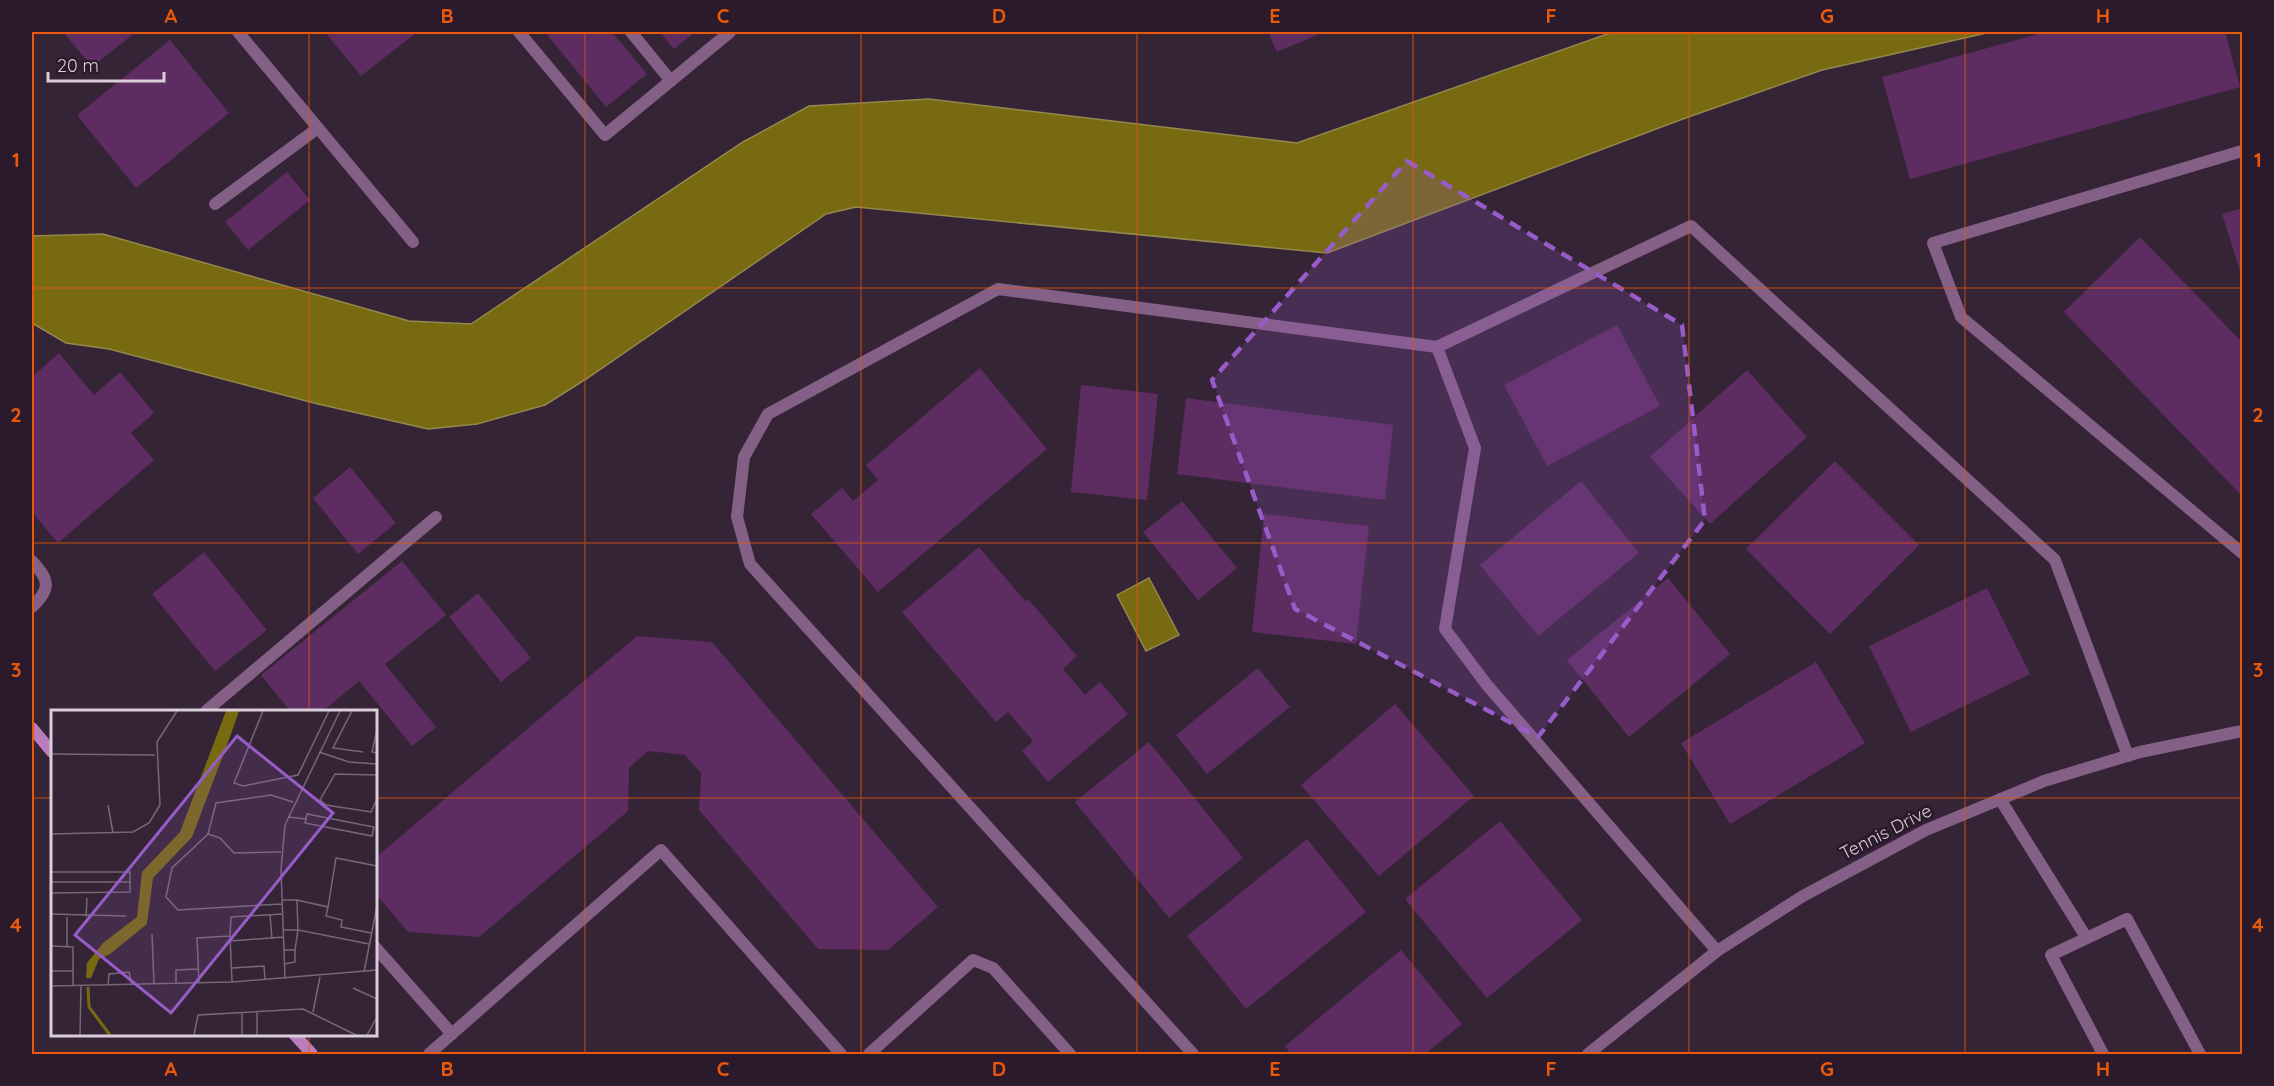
<svg xmlns="http://www.w3.org/2000/svg" width="2274" height="1086" font-family="Quicksand,sans-serif">
<style>
.water{fill:#776a11;stroke:#94884d;stroke-width:1.5}
.building{fill:#5d2c60}
.lines{fill:none;stroke-linecap:round;stroke-linejoin:round}
.service{stroke:#856086;stroke-width:12}
.minor{stroke:#856086;stroke-width:12}
.secondary{stroke:#b87dba;stroke-width:12}
.marked{fill:#975cc7;fill-opacity:0.2;stroke:#975cc7;stroke-width:4.5;stroke-dasharray:12 8;stroke-linejoin:round}
.grid{fill:none;stroke:#e8590c;stroke-width:1.5;stroke-opacity:0.55}
.labels{text-anchor:middle;stroke-width:6;stroke-linejoin:round;paint-order:stroke}
.street-label{font-size:18px;fill:#d9cdd9;stroke:#2b1a2c}
.inset-river{fill:none;stroke:#776a11;stroke-width:3}
.inset-road{fill:none;stroke:#776877;stroke-width:1.5}
.view{fill:#975cc7;fill-opacity:0.15;stroke:#975cc7;stroke-width:3}
.inset-edge{fill:none;stroke:#d9cdd9;stroke-width:3}
.neatline{fill:none;stroke:#e8590c;stroke-width:2}
.grid-label{font-size:20px;text-anchor:middle;font-weight:bold;fill:#e8590c}
</style>
<rect width="100%" height="100%" fill="#352436"/>
<!-- water -->
<g class="water">
<path d="M1613,32H1991L1822,70L1680,120L1327,253L856,207L826,214L586,379L545,405L477,424L428,429L318,404L109,349L66,343L32,323V236L103,234L409,321L471,324L743,142L809,106L929,99L1297,143Z"/>
<path d="M1149,578L1179,635L1146,651L1117,595Z"/>
</g>
<!-- building -->
<g class="building">
<path d="M63,32H136L92,67Z"/>
<path d="M325,32H417L361,76Z"/>
<path d="M545,32H612L647,74L606,107Z"/>
<path d="M660,32H695L674,49Z"/>
<path d="M1268,32H1324L1277,52Z"/>
<path d="M2046,32H2225L2240,87L1910,179L1882,77Z"/>
<path d="M170,40L229,113L136,188L77,115Z"/>
<path d="M287,172L310,200L248,250L225,222Z"/>
<path d="M2242,208V277L2222,214Z"/>
<path d="M2140,237L2242,342V496L2064,312Z"/>
<path d="M1617,325L1660,406L1547,466L1504,385Z"/>
<path d="M59,353L94,395L120,372L154,413L131,433L154,460L58,543L32,512V377Z"/>
<path d="M980,368L1047,449L878,592L811,514L842,488L853,501L878,480L866,465Z"/>
<path d="M1747,370L1807,437L1710,524L1650,457Z"/>
<path d="M1081,385L1158,394L1147,500L1071,492Z"/>
<path d="M1186,398L1393,425L1385,500L1177,474Z"/>
<path d="M1835,461L1919,545L1830,634L1746,549Z"/>
<path d="M350,467L396,523L358,554L313,498Z"/>
<path d="M1581,481L1639,553L1538,636L1480,565Z"/>
<path d="M1182,501L1237,568L1198,600L1143,532Z"/>
<path d="M1264,514L1369,526L1356,644L1252,632Z"/>
<path d="M979,547L1025,601L1028,599L1077,656L1063,669L1085,695L1100,682L1128,714L1048,782L1022,751L1033,741L1008,712L996,722L902,612Z"/>
<path d="M204,552L267,630L215,671L152,594Z"/>
<path d="M402,561L446,615L385,664L436,727L412,746L359,681L323,711H290L261,675Z"/>
<path d="M1668,578L1730,654L1629,737L1567,660Z"/>
<path d="M1987,588L2030,674L1911,732L1869,646Z"/>
<path d="M478,593L531,658L501,682L449,617Z"/>
<path d="M637,636L712,642L938,907L888,950L818,949L699,810L701,773L685,755L648,751L629,768L628,811L479,937L408,932L375,893V858Z"/>
<path d="M1816,662L1865,743L1730,824L1681,743Z"/>
<path d="M1258,668L1290,707L1207,774L1176,735Z"/>
<path d="M1395,704L1474,796L1379,876L1301,785Z"/>
<path d="M1149,742L1243,858L1169,918L1075,802Z"/>
<path d="M1500,821L1582,920L1487,998L1405,899Z"/>
<path d="M1307,839L1366,912L1246,1009L1187,936Z"/>
<path d="M1401,950L1462,1024L1425,1054H1291L1285,1046Z"/>
</g>
<g class="lines">
<!-- service -->
<g class="service">
<path d="M238,32L413,242"/>
<path d="M519,32L605,135L730,32"/>
<path d="M631,32L671,81"/>
<path d="M2242,151L1933,243L1961,317L2242,553"/>
<path d="M215,204L318,128"/>
<path d="M1437,347L1475,448L1445,629L1487,685L1717,951"/>
<path d="M32,561C49,580 52,588 32,607"/>
<path d="M206,711L436,517"/>
<path d="M2000,799L2086,937"/>
<path d="M375,947L452,1034"/>
<path d="M429,1054L661,850L841,1054"/>
<path d="M869,1054L973,960L993,968L1070,1054"/>
<path d="M1193,1054L750,564L737,517L744,457L768,414L998,289L1437,347L1691,226L2055,560L2128,756"/>
<path d="M2103,1054L2051,955L2127,919L2200,1054"/>
</g>
<!-- minor -->
<path class="minor" d="M1588,1054L1717,951L1803,896L1926,830L2044,781L2140,752L2242,731"/>
<!-- secondary -->
<g class="secondary">
<path d="M32,728L52,752"/>
<path d="M294,1034L312,1054"/>
</g>
</g>
<!-- marked area -->
<path class="marked" d="M1407,161L1682,325L1705,520L1538,737L1295,609L1212,380Z"/>
<!-- grid -->
<path class="grid" d="M309,32V711M585,32V1054M861,32V1054M1137,32V1054M1413,32V1054M1689,32V1054M1965,32V1054M32,288H2242M32,543H2242M32,798H52M375,798H2242M309,1034V1054"/>
<g class="labels">
<!-- street labels -->
<g class="street-label">
<text transform="translate(1886 832) rotate(-27)" y="6">Tennis Drive</text>
</g>
</g>
<!-- overview -->
<g transform="translate(51 710)">
<rect width="326" height="326" fill="#352436"/>
<path d="M175,1H188L179,27L141,127L102,168L96,214L59,244L48,249L40,268H35L36,253L52,233L86,207L91,162L129,122Z" fill="#776a11"/>
<path class="inset-river" d="M37,277L38,297L59,325"/>
<path class="inset-road" d="M212,1L183,73L192,76L247,65L278,1M301,1L282,38L312,42M326,20L321,42L326,43M268,42L298,52L326,54M0,44L104,45M326,65L284,64L269,90L275,95L320,102L326,89M57,95L62,123M237,107L255,109L256,104L323,117L321,126L254,113L255,109M0,124L82,122L98,113L109,95L106,32L126,1M157,124L169,128L183,143L230,142M0,162H79V182L0,183M0,172H79M231,190H246L247,220L318,234M246,190L277,197L285,148L326,156M231,194L127,200L115,187L121,158L157,124L165,93L220,85L242,92M277,197L275,206L291,210L290,217L320,223M0,204L75,206M219,205L221,229M35,207L36,188M232,220H247L244,240M101,224L103,274M179,226L180,207L232,204M179,231L233,227M0,236L22,237V261M16,237V207M233,240H244V252L234,254M181,258L213,256L214,270M0,261H22V276M313,262L326,196M234,269L230,159L234,115L289,1M125,273V260L147,259M148,273L146,228L179,226L181,272M57,275L58,264L78,262L81,275M0,276L181,272L326,260M302,278L326,289M191,302V325M262,302L269,267M29,325L30,276M143,325L147,305L252,299L305,325M206,325V301M316,325L326,307"/>
<path class="view" d="M186,26L282,103L120,303L24,225Z"/>
<rect width="326" height="326" class="inset-edge"/>
</g>
<!-- border -->
<rect width="2274" height="1086" fill="none" stroke="#2b1a2c" stroke-width="66"/>
<!-- scale -->
<path d="M48 72v9h116v-9" fill="none" stroke="#d9cdd9" stroke-width="3"/>
<text x="57" y="72" font-size="18" fill="#d9cdd9" stroke="#2b1a2c" stroke-width="4.5" paint-order="stroke">20 m</text>
<rect x="33" y="33" width="2208" height="1020" class="neatline"/>
<g class="grid-label">
<text x="171" y="23">A</text>
<text x="447" y="23">B</text>
<text x="723" y="23">C</text>
<text x="999" y="23">D</text>
<text x="1275" y="23">E</text>
<text x="1551" y="23">F</text>
<text x="1827" y="23">G</text>
<text x="2103" y="23">H</text>
<text x="16" y="167">1</text>
<text x="2258" y="167">1</text>
<text x="16" y="422">2</text>
<text x="2258" y="422">2</text>
<text x="16" y="677">3</text>
<text x="2258" y="677">3</text>
<text x="16" y="932">4</text>
<text x="2258" y="932">4</text>
<text x="171" y="1076">A</text>
<text x="447" y="1076">B</text>
<text x="723" y="1076">C</text>
<text x="999" y="1076">D</text>
<text x="1275" y="1076">E</text>
<text x="1551" y="1076">F</text>
<text x="1827" y="1076">G</text>
<text x="2103" y="1076">H</text>
</g>
</svg>
